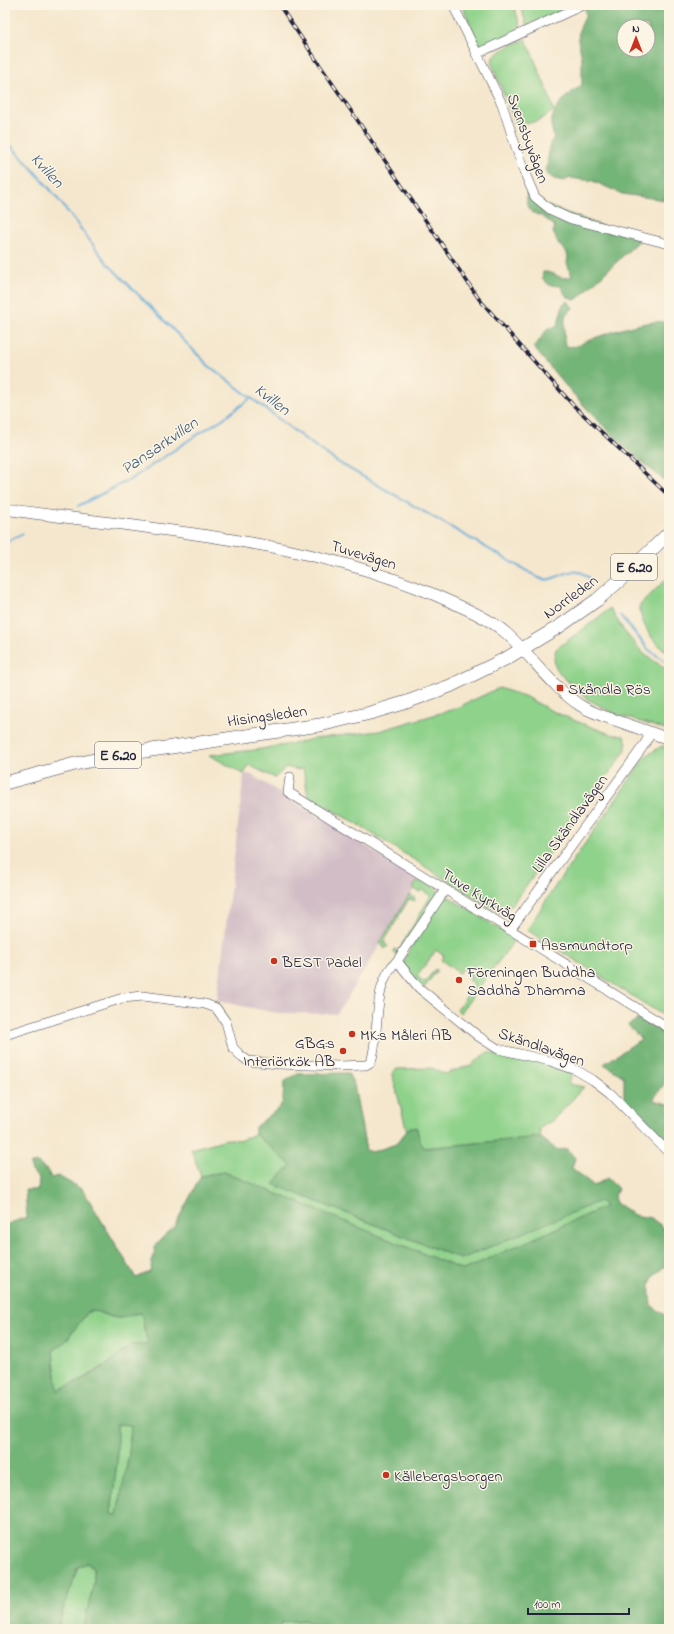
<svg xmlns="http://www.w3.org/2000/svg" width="674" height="1634" font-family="'Indie Flower',sans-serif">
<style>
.industrial{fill:#d2bdc6}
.green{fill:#8fd28b;stroke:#587a63}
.forest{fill:#73b477;stroke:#4a6b59;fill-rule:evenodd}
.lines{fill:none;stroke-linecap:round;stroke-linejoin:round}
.stream{stroke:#60aad8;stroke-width:2}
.minor-casing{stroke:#424051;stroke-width:10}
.major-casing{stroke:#424051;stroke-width:12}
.highway-casing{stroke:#424051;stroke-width:14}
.minor{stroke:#fff;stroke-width:9}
.major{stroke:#fff;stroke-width:11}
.highway{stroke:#fff;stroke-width:13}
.rail-casing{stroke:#22223b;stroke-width:3.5}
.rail{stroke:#fcf5e5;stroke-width:2;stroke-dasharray:6;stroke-linecap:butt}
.poi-dot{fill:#c8321e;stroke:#fcf5e5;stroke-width:1.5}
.labels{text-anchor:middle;stroke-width:3;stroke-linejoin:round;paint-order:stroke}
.shield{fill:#fcf5e5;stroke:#63616e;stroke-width:1}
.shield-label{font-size:15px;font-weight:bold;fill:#22223b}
.street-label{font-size:16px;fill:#22223b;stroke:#fcf5e5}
.poi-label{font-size:16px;fill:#22223b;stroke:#fcf5e5;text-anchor:start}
.water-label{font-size:17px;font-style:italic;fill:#3b587a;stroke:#fcf5e5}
</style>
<rect width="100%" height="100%" fill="#fcf5e5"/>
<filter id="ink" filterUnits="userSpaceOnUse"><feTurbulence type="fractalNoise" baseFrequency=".025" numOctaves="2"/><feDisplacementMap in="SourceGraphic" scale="8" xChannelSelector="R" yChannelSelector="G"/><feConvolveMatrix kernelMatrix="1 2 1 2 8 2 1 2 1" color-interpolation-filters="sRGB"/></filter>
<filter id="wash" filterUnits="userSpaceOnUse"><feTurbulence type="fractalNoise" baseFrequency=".012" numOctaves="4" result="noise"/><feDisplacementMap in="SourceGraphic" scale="16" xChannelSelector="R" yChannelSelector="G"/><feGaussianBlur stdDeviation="0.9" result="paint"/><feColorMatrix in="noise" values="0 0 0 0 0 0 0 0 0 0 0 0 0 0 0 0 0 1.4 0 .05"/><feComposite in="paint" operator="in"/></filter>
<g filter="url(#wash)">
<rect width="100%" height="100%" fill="#f5e7cd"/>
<!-- industrial -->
<path class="industrial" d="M244,774H250L420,880L337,1014L277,1013L217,1001Z"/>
<!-- green -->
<g class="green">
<path d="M462,5H514L521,29L484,46L479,45Z"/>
<path d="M520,5H573L527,26Z"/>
<path d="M526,39L549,95L554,110C540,121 534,125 515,122L492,64L493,57C503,48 514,44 526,39Z"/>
<path d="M669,576V653C652,642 642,626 639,606Z"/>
<path d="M610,608L624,631L644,654L669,671V731L616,714L587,699L561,675L555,666L554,658L556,649L586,627Z"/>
<path d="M499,688L524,696L552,711L576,721L610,734L624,736L627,742L625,751L616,764L511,906L499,913L360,826L308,796L303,768L299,770L286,767L275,778L249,765L244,774L209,755L255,750L297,743L312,739L379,731L454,709Z"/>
<path d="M662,746L669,748V1019L527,930L554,888L646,756Z"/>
<path d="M417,882C424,881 433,886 438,891L439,893L397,955L393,953L394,949L398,951L431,896L422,890L419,892L414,889V886Z"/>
<path d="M409,895L414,897L415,901L409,899L384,942L388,946L385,949L380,943Z"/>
<path d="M449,897L509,935L513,939L511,945L460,1013L457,1010L475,984L469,980L471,978L468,976L469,974L463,969L459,973L441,960L444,956L436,950L417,977L425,982L435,969L437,970L425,987L420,986L404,966L406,955L444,898Z"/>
<path d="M488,1052L510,1058L524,1059L555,1066L572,1072L569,1084L584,1087L552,1121L540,1128V1137L424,1148L419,1139L417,1128L410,1127L407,1132L392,1073L397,1069L432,1068L445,1074L471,1065Z"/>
<path d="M255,1134L291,1165L273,1184L461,1259L600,1200L605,1207L463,1270L224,1172L201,1176L191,1149L227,1139L242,1140Z"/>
<path d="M92,1310C102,1313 111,1319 122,1318C129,1316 134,1313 141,1313L148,1344L130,1345C110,1366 83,1378 57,1391L53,1351L64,1343L87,1313Z"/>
<path d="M117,1424L131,1425L129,1454L117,1515H111L117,1460Z"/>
<path d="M87,1563L94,1569V1582L83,1629H57L78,1567Z"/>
<path d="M304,1620L326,1629H280L281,1622Z"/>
</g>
<!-- forest -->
<g class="forest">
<path d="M584,5H669V202L665,200L622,194L593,181L570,178L564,181L554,179L546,173L550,144L554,137C545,112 563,98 582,85V58L578,40L579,30L586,15ZM624,26H648V50H624Z"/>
<path d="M528,191L538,202L640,240L576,300L566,296L561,286L549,285L542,278L543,272C554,271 560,282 572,276L567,263L568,256L566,251L559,245L553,232L555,226C550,223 546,218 541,216C526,211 525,206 528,191Z"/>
<path d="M568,301L573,308L565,316L564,341L566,346C575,348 578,345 587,341C604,334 653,317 669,323V484C618,445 574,397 534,348L548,328H553L558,324L563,304Z"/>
<path d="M639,1019L669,1036V1077L653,1100L669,1104V1143L624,1098V1077L604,1064L641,1039L628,1025Z"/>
<path d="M348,1073L354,1085L366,1150L372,1152L396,1144L410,1127L417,1128L419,1139L424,1148L540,1137L557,1150L567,1149L575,1158L572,1168L594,1186L607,1178L613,1183L618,1189L614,1197L616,1203L634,1215L651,1218L667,1230L669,1228V1263C649,1279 648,1279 651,1305L669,1318V1629H326L304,1620L281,1622L280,1629H83L94,1582V1569L87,1563L77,1567L57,1629H5V1225L27,1217L25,1190H38L39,1179L32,1171L30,1165L36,1162L48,1171L51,1178L58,1176L83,1190L136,1278L150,1272L156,1244L174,1227L201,1176L224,1172L463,1270L605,1207L600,1201L461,1259L273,1184L291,1165L255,1134V1127L279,1108L283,1101L284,1082L297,1074ZM92,1310C102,1313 110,1318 121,1318C128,1317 134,1313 141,1313L148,1344L130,1345C110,1366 84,1379 58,1391L53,1351L64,1343L87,1313ZM117,1424L131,1425L129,1454L117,1515L111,1514L117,1460Z"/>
</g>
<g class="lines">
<!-- stream -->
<g class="stream">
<path d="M5,140L29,165L54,194L107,263L209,366L305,439L336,461L539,578C555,586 571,560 589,578"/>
<path d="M78,506L133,478L189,440L224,418L251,398"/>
<path d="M5,542L23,534"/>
<path d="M620,615L649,650L669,664"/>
</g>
</g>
</g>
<g filter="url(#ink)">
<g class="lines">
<!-- minor casing -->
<g class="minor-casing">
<g id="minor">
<path d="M453,5L502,104L523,169L535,197L551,210L571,219L669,244"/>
<path d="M476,54L583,5"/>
<path d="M290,777L288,792L669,1028"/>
<path d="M445,890L397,961L419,988L478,1036L498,1049L550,1061L576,1070L593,1080L610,1093L669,1153"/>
<path d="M510,930L644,745L651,733"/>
<path d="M5,1035L123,998L143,996L205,1004L216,1008L226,1022L233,1048L240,1055L248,1061L278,1064L340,1066L366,1065L371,1062C381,1031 371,984 397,961"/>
</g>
</g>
<!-- major casing -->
<g class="major-casing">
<path id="major" d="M5,509C156,531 312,538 453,603C471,611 491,620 506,633C532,656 552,687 581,706C592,713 606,717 618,721C635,727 652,733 669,739"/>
</g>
<!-- highway casing -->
<g class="highway-casing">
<path id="highway" d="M5,783L75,764L118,755L320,725L370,713L404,703L450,686L507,658L560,626L597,600L620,580L669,533"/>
</g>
<!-- minor -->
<use href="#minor" class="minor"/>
<!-- major -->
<use href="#major" class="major"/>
<!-- highway -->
<use href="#highway" class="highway"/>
<!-- rail casing -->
<g class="rail-casing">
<path id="rail" d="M279,5L479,299L572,404L669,496"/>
</g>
<!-- rail -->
<use href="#rail" class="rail"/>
</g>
</g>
<!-- markers -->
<g class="poi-dot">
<rect x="556" y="684" width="8" height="8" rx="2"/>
<rect x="529" y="940" width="8" height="8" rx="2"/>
<circle cx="274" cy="961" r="4"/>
<circle cx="459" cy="980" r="4"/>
<circle cx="352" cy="1034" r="4"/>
<circle cx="343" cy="1051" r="4"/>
<circle cx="386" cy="1475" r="4"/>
</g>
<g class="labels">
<!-- shield labels -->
<g class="shield">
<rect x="611" y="554" width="46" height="26" rx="3"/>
<rect x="95" y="742" width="46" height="26" rx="3"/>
</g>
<g class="shield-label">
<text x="634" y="572">E 6.20</text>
<text x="118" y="760">E 6.20</text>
</g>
<!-- street labels -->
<g class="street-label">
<text transform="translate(529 138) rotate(70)" y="6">Svensbyvägen</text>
<text transform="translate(364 554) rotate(17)" y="6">Tuvevägen</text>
<text transform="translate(570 596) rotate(-36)" y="6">Norrleden</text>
<text transform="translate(267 715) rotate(-8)" y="6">Hisingsleden</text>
<text transform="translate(569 823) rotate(-54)" y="6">Lilla Skändlavägen</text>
<text transform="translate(480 894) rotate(32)" y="6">Tuve Kyrkväg</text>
<text transform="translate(542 1046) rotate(19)" y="6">Skändlavägen</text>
</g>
<!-- poi labels -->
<g class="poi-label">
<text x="568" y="694">Skändla Rös</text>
<text x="541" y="950">Assmundtorp</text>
<text x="282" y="967">BEST Padel</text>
<text x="467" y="977">Föreningen Buddha<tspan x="467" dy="18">Saddha Dhamma</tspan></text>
<text x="360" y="1040">MK:s Måleri AB</text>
<text x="335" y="1048" text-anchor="end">GBG:s<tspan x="335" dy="18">Interiörkök AB</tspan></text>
<text x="394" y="1481">Källebergsborgen</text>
</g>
<!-- water labels -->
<g class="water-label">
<text transform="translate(48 170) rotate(48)" y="6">Kvillen</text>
<text transform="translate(273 399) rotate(38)" y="6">Kvillen</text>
<text transform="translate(159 445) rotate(-34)" y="6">Pansarkvillen</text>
</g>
</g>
<!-- margin -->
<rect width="674" height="1634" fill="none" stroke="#fcf5e5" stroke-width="20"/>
<!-- north arrow -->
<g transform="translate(636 38)"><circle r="19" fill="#fcf5e5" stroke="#a5a1a1"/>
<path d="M0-3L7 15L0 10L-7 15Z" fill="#c8321e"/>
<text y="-6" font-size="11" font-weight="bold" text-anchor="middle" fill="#22223b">N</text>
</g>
<!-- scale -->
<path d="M528 1608v6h101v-6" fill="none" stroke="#22223b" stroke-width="2"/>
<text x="534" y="1608" font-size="12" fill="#22223b" stroke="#fcf5e5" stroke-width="3" paint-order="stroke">100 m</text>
</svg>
